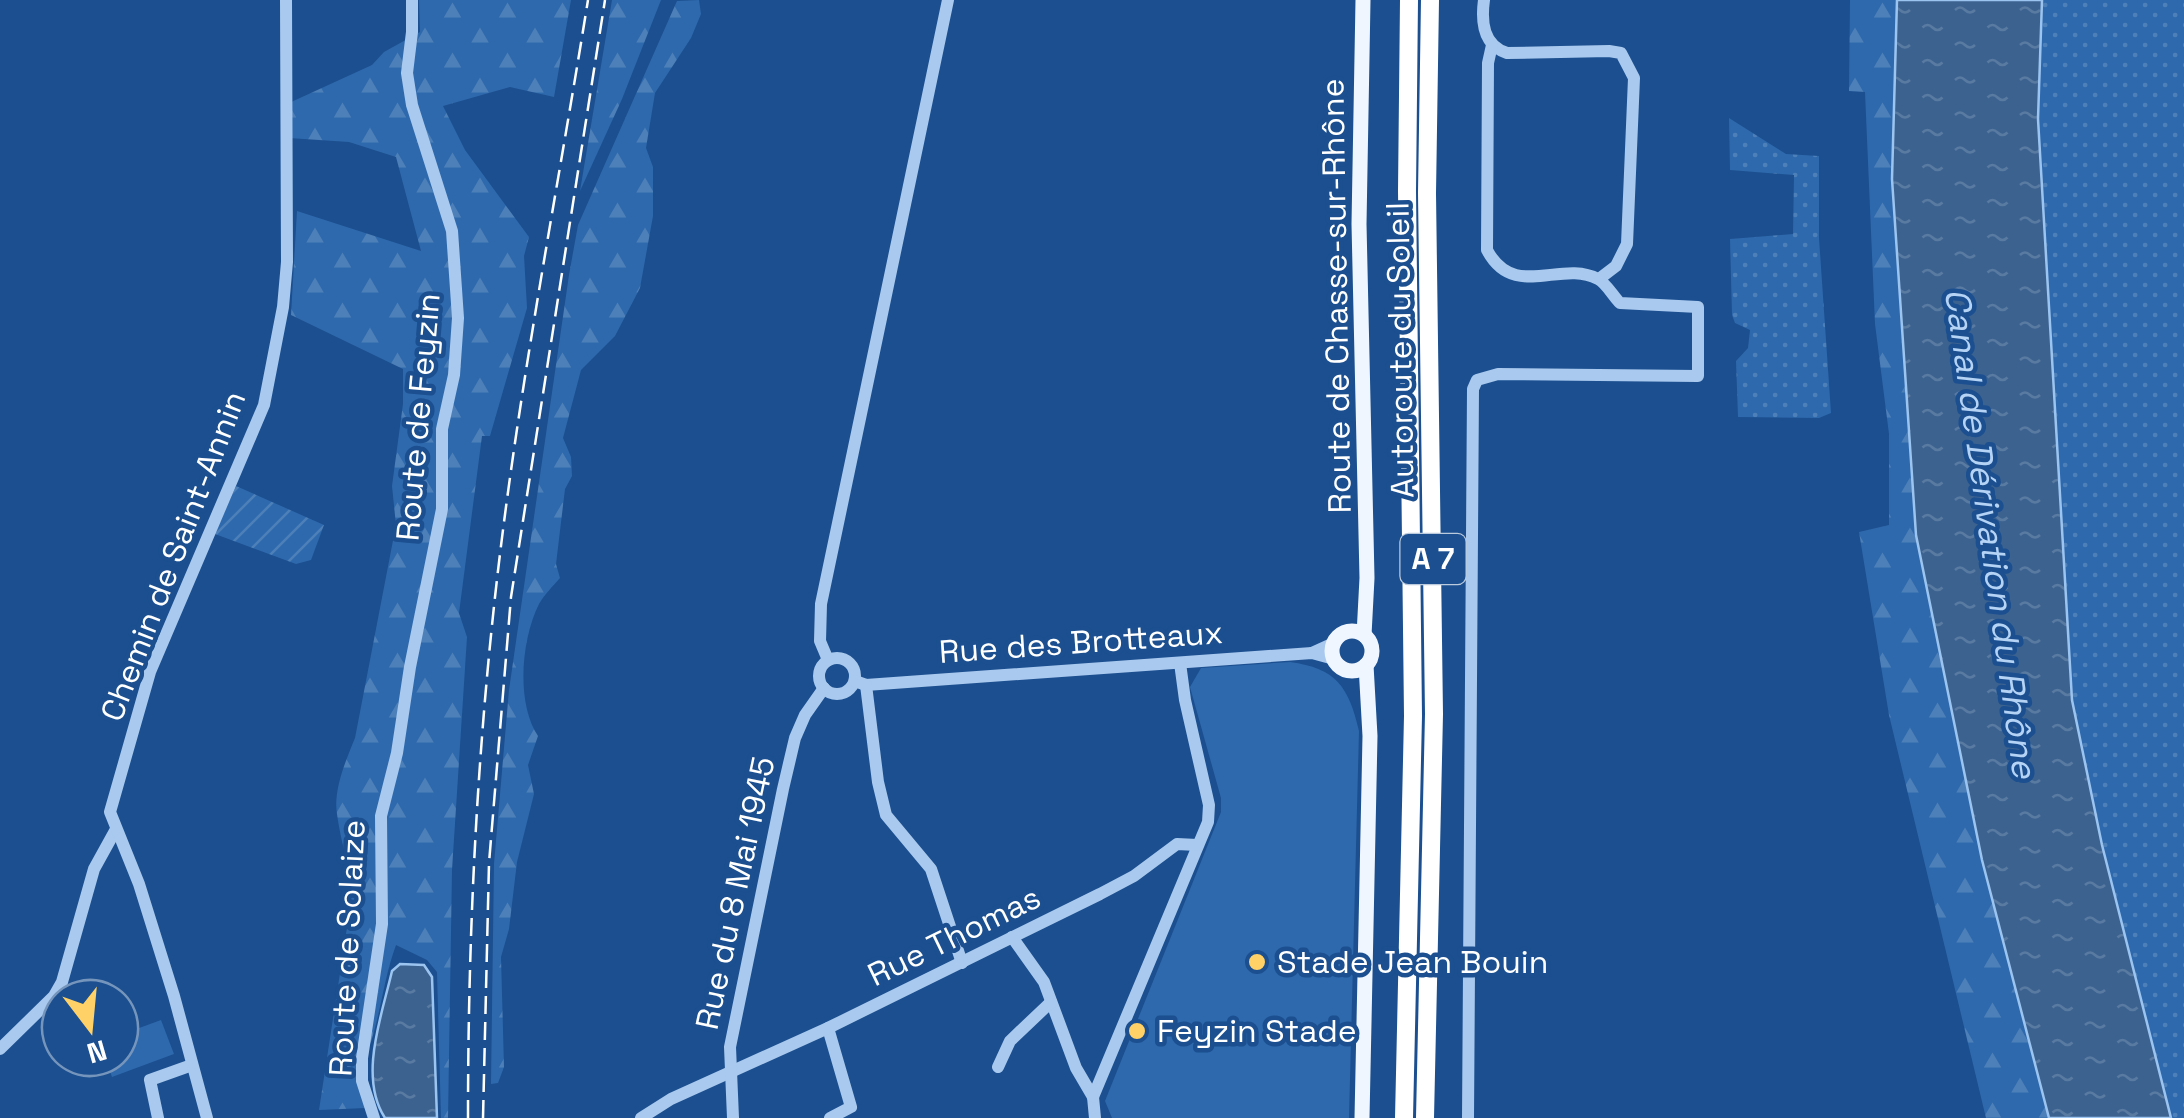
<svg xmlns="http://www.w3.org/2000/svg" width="2184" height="1118" font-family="'Space Grotesk',sans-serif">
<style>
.grass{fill:url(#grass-dots)}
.forest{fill:url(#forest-firs)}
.garden{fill:url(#garden-furrows)}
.pitch{fill:#2e69ad}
.water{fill:url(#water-ripples);stroke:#9cc4f0;stroke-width:2.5}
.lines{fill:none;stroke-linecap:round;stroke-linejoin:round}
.minor{stroke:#a9c9ee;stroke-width:12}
.major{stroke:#f0f6ff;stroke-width:15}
.highway{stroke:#fff;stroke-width:18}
.rail{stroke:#fff;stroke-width:2.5;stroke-dasharray:18 8;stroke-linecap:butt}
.poi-dot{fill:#ffd166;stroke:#1b4f8f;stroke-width:4}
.labels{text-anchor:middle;stroke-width:9;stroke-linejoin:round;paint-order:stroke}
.shield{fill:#1b4f8f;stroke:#bbcadd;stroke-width:2.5}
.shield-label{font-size:30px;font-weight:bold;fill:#fff}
.street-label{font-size:32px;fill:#fff;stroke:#1b4f8f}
.poi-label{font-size:32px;fill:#fff;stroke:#1b4f8f;text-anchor:start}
.water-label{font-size:35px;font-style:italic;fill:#b5d3f5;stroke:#1b4f8f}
</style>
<defs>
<pattern id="grass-dots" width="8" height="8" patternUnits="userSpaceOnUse" patternTransform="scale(2.5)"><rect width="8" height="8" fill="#2e69ad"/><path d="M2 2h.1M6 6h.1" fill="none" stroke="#4d80b9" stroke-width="1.8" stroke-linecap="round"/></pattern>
<pattern id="forest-firs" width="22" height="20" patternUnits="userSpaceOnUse" patternTransform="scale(2.5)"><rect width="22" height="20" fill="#2e69ad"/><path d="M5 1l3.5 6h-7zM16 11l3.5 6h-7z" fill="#4d80b9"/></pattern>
<pattern id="garden-furrows" width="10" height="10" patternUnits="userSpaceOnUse" patternTransform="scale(2.5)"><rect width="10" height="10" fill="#2e69ad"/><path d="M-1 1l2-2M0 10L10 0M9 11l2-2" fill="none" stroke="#4d80b9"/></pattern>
<pattern id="water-ripples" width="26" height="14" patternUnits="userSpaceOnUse" patternTransform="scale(2.5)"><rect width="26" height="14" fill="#3c6290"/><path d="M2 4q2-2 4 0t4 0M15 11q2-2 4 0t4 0" fill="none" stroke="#597aa1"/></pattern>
</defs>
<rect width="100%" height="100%" fill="#1b4f8f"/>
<!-- grass -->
<g class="grass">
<path d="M1987,0H2184V1118H2112Z"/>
<path d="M1729,118L1786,154L1819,156V238L1831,413L1819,418L1738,417L1736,361L1748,348L1750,330L1735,323L1732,315L1730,239L1793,234L1794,175L1730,170Z"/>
</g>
<!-- forest -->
<g class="forest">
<path d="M419,0H571L554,97L510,87L443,106L465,150L529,237L524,256L527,308L490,436H482L459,613L467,637L452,870L448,1118H441L437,972L427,960L396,945C380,988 380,1036 356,1075L366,1108L319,1110L350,908C352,869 342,850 337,814C333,790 346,760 355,738L396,525L392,486L403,404V369L291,315L297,211L421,251L396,157L349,142L289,138V103L372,65L384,52L420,32Z"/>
<path d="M612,0H661L622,99L580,191Z"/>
<path d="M699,0L701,14L691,38L655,93L646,148L653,167V216L640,288L615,336L581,370L563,438L571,457L572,476L565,489L556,564L560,578C553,586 544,595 539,604C521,640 516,703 538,736L528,765L534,794L517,862L509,929L501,957L504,1067L498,1083L491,1084L494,864L509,690L569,275L578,225L677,1Z"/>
<path d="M1850,0H1897L1892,179L1916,535L1982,860L2049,1118H1986L1889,715L1859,532L1889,525V434L1875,324L1865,92L1849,91Z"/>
</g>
<!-- garden -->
<path class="garden" d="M236,486L324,525L311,560L296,564L215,534Z"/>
<!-- pitch -->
<g class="pitch">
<path d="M1290,662C1336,668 1349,687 1359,731L1349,1118H1112L1105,1101L1221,812V798L1190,687L1201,668Z"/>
<path d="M161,1020L174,1054L112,1077L105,1058H120V1035Z"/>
</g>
<!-- water -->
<g class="water">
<path d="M1897,0H2042L2038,119L2072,700L2102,845L2171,1118H2049L1982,860L1916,535L1892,179Z"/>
<path d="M400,964L424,965L432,977L437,1118H385C358,1077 382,1015 392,971Z"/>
</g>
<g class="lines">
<!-- minor -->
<g class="minor">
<path d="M1484,0C1481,22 1483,45 1507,53L1609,51L1621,53L1634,78L1627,244L1616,266L1599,279"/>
<path d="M1312,653L1334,643"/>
<circle cx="837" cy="676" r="18"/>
<path d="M828,660L820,641L821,604L948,0"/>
<path d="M855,681L866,685L1312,653L1334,659"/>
<path d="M866,685L878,782L886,815L931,869L962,963"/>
<path d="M1012,937L1044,982L1076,1068L1093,1097L1095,1118"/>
<path d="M828,1028L851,1107L830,1118"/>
<path d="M0,1049L54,996L62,982L94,869L115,831"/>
<path d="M998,1067L1010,1041L1051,1002"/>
<path d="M1093,1097L1208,822L1209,805L1185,700L1180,663"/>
<path d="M158,1118L150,1080L192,1065"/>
<path d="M207,1118L174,996L139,884L110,812L150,672L264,405L283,307L287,262L286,0"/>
<path d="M374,1118L362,1081V1058L382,924L381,816L397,753L410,667L442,509V429L454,375L458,318L452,231L412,105L407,73L412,32V0"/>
<path d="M641,1118L671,1099L828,1028L1100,894L1134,876L1177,844L1197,845"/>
<path d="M733,1118L730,1047L783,789L795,738L805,715L824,688"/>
<path d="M1468,1118L1473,389L1477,380L1498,374L1698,376V307L1620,303C1613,296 1606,283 1598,279C1561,259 1514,301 1487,250L1488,63L1492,45"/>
</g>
<!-- major -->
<g class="major">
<path d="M1363,0L1359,224L1367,578L1364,635"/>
<circle cx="1352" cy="651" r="20"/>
<path d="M1362,1118L1370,736L1366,665"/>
</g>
<!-- highway -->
<g class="highway">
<path d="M1404,1118L1413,716L1407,191L1409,0"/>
<path d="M1425,1118L1434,714L1427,193L1430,0"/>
</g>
<!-- rail -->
<g class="rail">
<path d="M468,1118C468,944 476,770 495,597C517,397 556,199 588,0"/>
<path d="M483,1118L489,863L511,597L605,0"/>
</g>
</g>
<!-- markers -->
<g class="poi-dot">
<circle cx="1257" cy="962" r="10"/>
<circle cx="1137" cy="1031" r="10"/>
</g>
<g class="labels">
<!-- shield labels -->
<rect class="shield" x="1400.5" y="534" width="65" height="50" rx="8"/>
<g class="shield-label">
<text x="1433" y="569">A 7</text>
</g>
<!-- street labels -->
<g class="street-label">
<text transform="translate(1336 296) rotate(-91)" y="11">Route de Chasse-sur-Rhône</text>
<text transform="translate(1400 350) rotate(-91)" y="11">Autoroute du Soleil</text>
<text transform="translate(418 417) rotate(-85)" y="11">Route de Feyzin</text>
<text transform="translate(173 556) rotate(-69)" y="11">Chemin de Saint-Annin</text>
<text transform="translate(1081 642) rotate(-4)" y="11">Rue des Brotteaux</text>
<text transform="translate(735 893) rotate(-78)" y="11">Rue du 8 Mai 1945</text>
<text transform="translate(954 936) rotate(-26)" y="11">Rue Thomas</text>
<text transform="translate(347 948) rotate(-87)" y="11">Route de Solaize</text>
</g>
<!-- poi labels -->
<g class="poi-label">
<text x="1277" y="973">Stade Jean Bouin</text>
<text x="1157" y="1042">Feyzin Stade</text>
</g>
<!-- water labels -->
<g class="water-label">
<text transform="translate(1991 533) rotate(82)" y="12">Canal de Dérivation du Rhône</text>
</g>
</g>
<!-- north arrow -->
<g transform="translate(90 1028) rotate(164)"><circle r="48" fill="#1b4f8f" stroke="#7695bc" stroke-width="2.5"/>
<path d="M0-8L18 38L0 25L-18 38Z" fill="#ffd166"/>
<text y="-15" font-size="28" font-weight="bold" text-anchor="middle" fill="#ffffff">N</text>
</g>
</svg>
